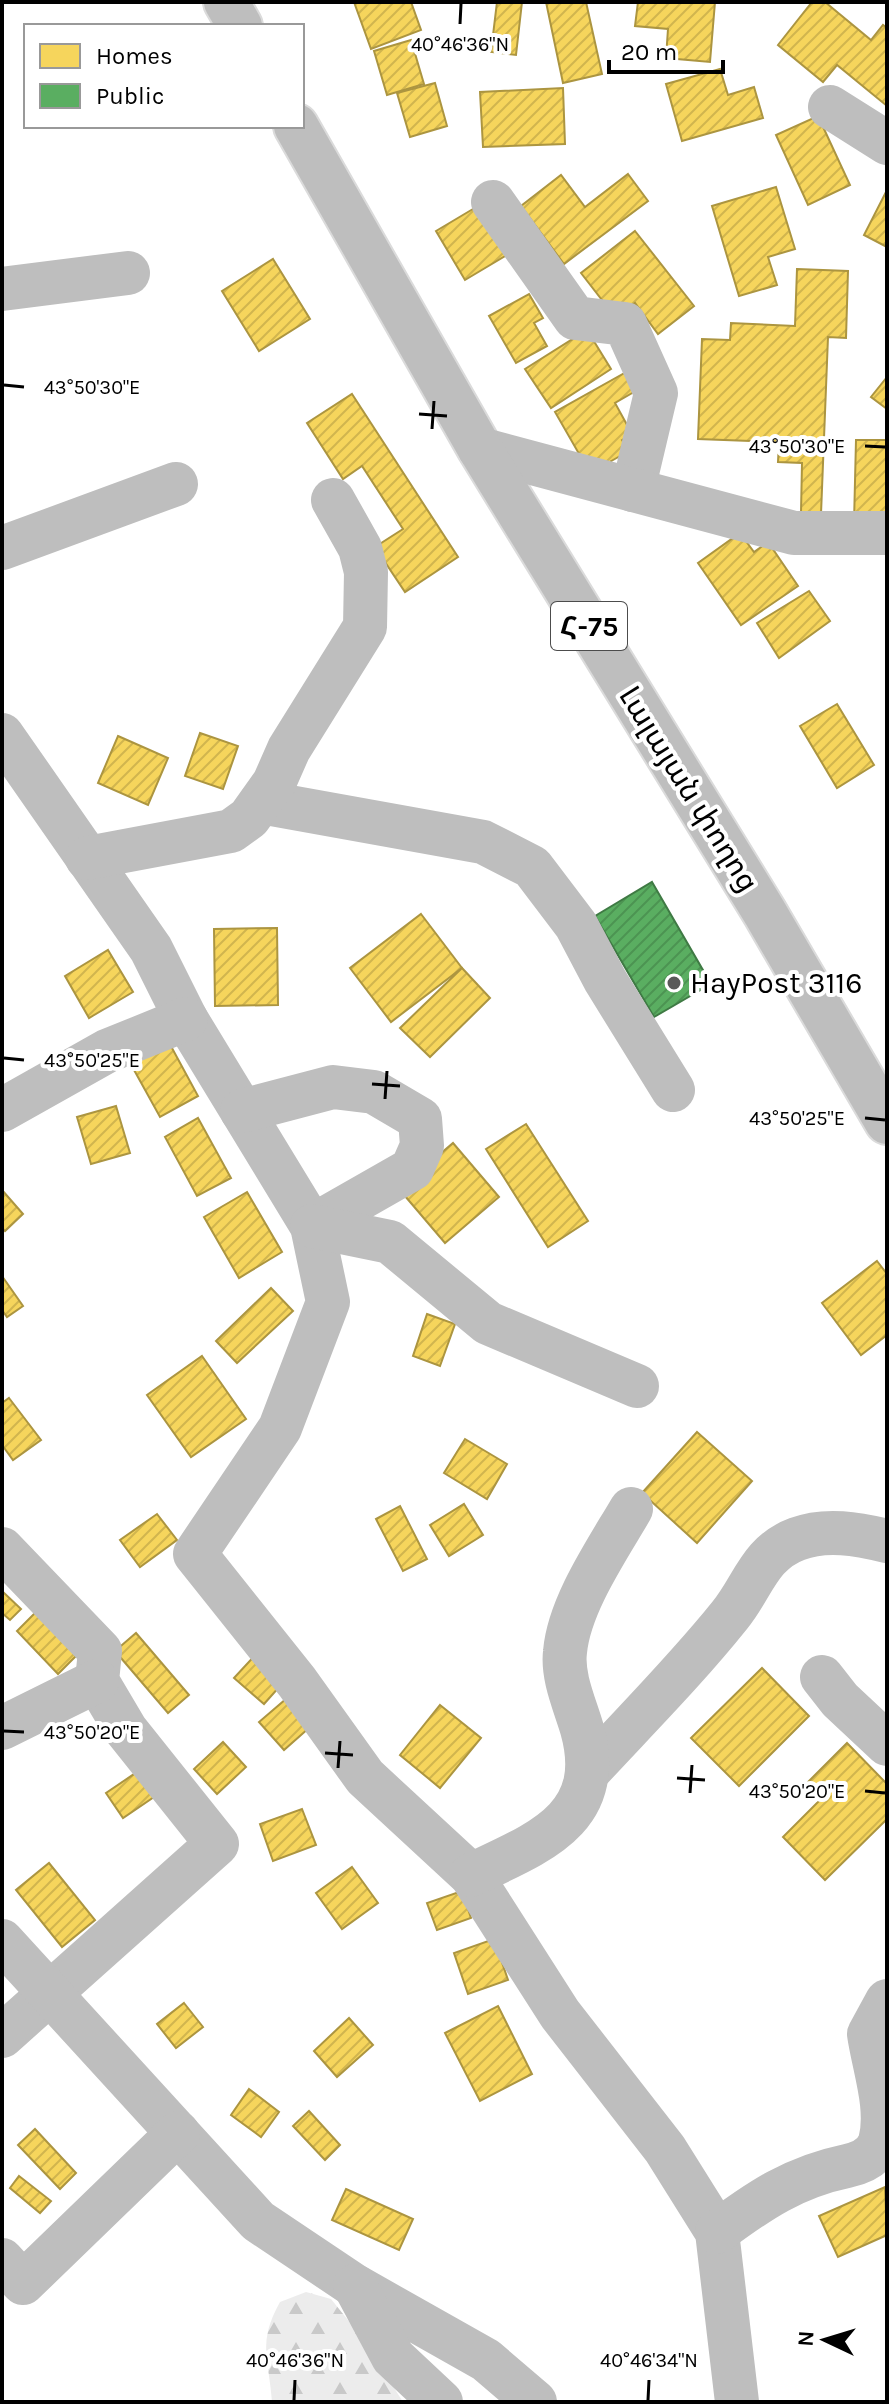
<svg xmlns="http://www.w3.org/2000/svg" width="889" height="2404" font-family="Karla,'Noto Sans Armenian',sans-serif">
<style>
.forest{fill:url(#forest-firs)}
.homes{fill:url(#homes-hatch);stroke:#ac9540;stroke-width:2}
.public{fill:url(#public-hatch);stroke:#3f7a44;stroke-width:2}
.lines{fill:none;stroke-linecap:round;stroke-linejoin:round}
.highway-casing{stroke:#dbdbdb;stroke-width:48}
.minor{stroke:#bebebe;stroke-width:44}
.highway{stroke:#bebebe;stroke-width:44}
.ticks{fill:none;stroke:#000;stroke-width:3}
.poi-dot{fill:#595959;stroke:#fff;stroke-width:3}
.labels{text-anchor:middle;stroke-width:8;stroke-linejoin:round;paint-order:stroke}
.shield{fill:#fff;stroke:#4c4c4c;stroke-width:2}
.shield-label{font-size:28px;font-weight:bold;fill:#000}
.street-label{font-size:30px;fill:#000;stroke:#fff}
.poi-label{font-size:30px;fill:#000;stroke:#fff;text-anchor:start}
.ticks-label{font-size:20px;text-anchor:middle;fill:#000;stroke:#fff;stroke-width:8;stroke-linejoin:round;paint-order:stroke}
</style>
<defs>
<pattern id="forest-firs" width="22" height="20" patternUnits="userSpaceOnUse" patternTransform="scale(2)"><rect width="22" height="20" fill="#ececec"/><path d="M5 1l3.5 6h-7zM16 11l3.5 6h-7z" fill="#c9c9c9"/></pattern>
<pattern id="homes-hatch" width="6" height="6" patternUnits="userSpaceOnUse" patternTransform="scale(2)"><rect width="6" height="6" fill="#f6d55c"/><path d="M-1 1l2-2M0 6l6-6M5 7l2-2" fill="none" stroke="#d1b54e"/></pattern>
<pattern id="public-hatch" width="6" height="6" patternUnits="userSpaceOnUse" patternTransform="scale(2)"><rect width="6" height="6" fill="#5aae61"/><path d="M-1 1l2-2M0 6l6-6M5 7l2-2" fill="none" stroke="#4c9452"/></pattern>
</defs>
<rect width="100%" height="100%" fill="#fff"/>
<!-- forest -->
<path class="forest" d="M306,2292L331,2299L364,2340L403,2402H272C269,2358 257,2343 280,2302Z"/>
<!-- homes -->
<g class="homes">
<path d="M354,2H411L421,30L371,49Z"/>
<path d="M497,2H522L516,55L491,52Z"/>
<path d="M546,2H586L602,74L563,83Z"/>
<path d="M638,2H715L710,62L666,58L668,29L635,26Z"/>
<path d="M812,2H825L871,40L883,25L887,28V106L837,65L823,82L778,45Z"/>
<path d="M411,40L424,84L387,95L374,51Z"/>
<path d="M720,69L728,95L754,87L763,118L682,141L666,84Z"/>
<path d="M435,83L447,126L410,137L397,93Z"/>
<path d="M563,88L565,144L483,147L480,92Z"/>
<path d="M818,116L850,185L808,205L776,135Z"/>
<path d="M628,174L648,201L564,264L521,206L561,175L585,207Z"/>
<path d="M776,187L795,249L768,257L777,285L739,296L712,206Z"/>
<path d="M887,190V247L864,235Z"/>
<path d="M483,203L512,252L465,280L436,231Z"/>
<path d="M635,231L694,306L658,334L635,303L616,318L581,273Z"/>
<path d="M273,259L310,319L259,351L222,291Z"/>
<path d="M797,269L848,271L846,338L828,337L821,514L801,513L802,463L778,462L779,442L698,439L702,339L730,340L731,323L795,326Z"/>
<path d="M529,294L543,318L534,323L547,346L516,363L489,316Z"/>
<path d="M587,330L611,369L551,408L525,369Z"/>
<path d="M637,366L634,392L615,403L632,434L622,440L629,451L590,473L555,412Z"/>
<path d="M887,377V409L871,397Z"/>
<path d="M352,394L458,557L405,592L375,547L403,529L362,466L343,479L307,423Z"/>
<path d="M856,440H887V524L854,523Z"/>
<path d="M740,533L754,552L768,542L798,586L741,625L698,563Z"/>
<path d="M809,591L830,621L779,658L757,623Z"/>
<path d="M837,704L874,765L837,788L800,726Z"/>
<path d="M200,733L238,746L223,789L185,776Z"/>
<path d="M118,736L168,758L148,805L98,783Z"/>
<path d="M421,914L462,968L391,1022L350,968Z"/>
<path d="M277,928L278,1005L215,1006L214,929Z"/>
<path d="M108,950L133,992L89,1018L65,976Z"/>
<path d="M462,968L490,998L430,1057L400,1028Z"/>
<path d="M166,1037L198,1096L160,1117L128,1059Z"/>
<path d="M116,1106L130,1153L91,1164L77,1117Z"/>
<path d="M198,1118L231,1178L197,1196L165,1137Z"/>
<path d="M526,1124L588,1221L548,1247L486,1149Z"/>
<path d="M453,1143L499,1197L445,1243L399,1189Z"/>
<path d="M2,1190L23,1214L5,1231L2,1228Z"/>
<path d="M247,1192L282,1252L239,1278L204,1217Z"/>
<path d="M877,1261L887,1274V1335L861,1355L822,1303Z"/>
<path d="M2,1276L23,1306L7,1317L2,1310Z"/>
<path d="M271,1288L293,1311L237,1363L216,1341Z"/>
<path d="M427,1314L455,1324L440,1366L413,1356Z"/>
<path d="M202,1356L246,1419L191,1457L147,1395Z"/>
<path d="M9,1398L41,1440L13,1460L2,1445V1403Z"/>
<path d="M697,1432L752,1481L697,1543L642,1493Z"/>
<path d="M465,1439L507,1464L487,1499L444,1473Z"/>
<path d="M464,1504L483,1535L449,1556L430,1525Z"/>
<path d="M400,1506L427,1559L403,1571L376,1519Z"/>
<path d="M157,1514L177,1540L140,1567L120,1540Z"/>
<path d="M2,1591L21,1609L10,1620L2,1613Z"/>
<path d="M41,1607L82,1650L58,1674L17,1631Z"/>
<path d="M136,1633L189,1695L168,1713L115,1651Z"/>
<path d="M259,1651L288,1677L264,1704L234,1678Z"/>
<path d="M762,1668L809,1716L739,1786L691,1738Z"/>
<path d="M293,1693L318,1720L284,1750L259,1722Z"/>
<path d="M440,1705L481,1738L440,1788L400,1755Z"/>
<path d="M223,1742L246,1767L217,1794L194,1769Z"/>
<path d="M847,1743L887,1784V1819L825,1880L783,1837L821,1799L806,1784Z"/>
<path d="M137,1772L154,1797L123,1818L106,1793Z"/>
<path d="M302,1809L316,1845L273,1861L260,1824Z"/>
<path d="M49,1863L95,1920L62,1947L16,1890Z"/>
<path d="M352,1867L378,1903L342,1929L316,1893Z"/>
<path d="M462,1891L471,1918L437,1930L427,1903Z"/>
<path d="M494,1939L508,1980L468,1994L454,1953Z"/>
<path d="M184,2003L203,2027L176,2048L157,2024Z"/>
<path d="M498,2006L532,2074L480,2101L445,2033Z"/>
<path d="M349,2018L373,2045L337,2077L314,2051Z"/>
<path d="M249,2089L279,2112L261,2137L231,2115Z"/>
<path d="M309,2111L340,2145L325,2160L293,2126Z"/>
<path d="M35,2129L76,2173L60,2189L18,2145Z"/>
<path d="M19,2176L51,2201L40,2213L10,2188Z"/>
<path d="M885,2187L887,2235L838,2257L819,2216Z"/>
<path d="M346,2189L413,2219L399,2250L332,2220Z"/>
</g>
<!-- public -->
<path class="public" d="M652,882L711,984L654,1017L595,916Z"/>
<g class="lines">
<!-- highway casing -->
<g class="highway-casing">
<g id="highway">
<path d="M226,2L240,26"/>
<path d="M296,126L480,449L765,913L887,1122"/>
</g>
</g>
<!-- minor -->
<g class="minor">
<path d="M830,107L887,143"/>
<path d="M493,202L575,318L625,324L656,393L633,490"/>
<path d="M2,289L128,273"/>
<path d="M480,449L794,533H887"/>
<path d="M2,548L176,484"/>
<path d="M2,735L151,949L186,1019L312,1226L328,1302L280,1428L195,1554L297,1682L365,1777L471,1875L560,2014L665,2149L717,2232L737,2402"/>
<path d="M261,802L483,842L532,867L576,925L605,980L673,1090"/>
<path d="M87,858L231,831L249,818L274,783L289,749L365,627L366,572L360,548L333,500"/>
<path d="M2,1110L107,1051L186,1019"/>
<path d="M242,1111L333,1087L374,1092L420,1119L422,1146L412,1169L312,1226"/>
<path d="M312,1226L390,1242L488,1323L637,1386"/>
<path d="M2,1549L100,1651L97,1681L126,1730L217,1844L2,2036"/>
<path d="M822,1677L840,1700L887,1744"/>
<path d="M2,1728L97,1681"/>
<path d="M587,1773C635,1721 686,1670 730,1615C753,1587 759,1553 797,1539C826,1528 858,1534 887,1541"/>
<path d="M471,1875C538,1843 607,1819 582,1729C575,1705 562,1677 565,1652C569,1605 607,1550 631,1509"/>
<path d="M2,1941L258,2221L355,2286L486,2360L535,2402"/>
<path d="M717,2232C760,2200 794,2177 847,2166C861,2163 875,2157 880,2142C889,2108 874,2068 869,2034L887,2001"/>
<path d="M2,2260L23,2283L178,2133"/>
<path d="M355,2286L393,2357L441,2402"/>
</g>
<!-- highway -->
<use href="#highway" class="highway"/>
</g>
<!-- ticks -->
<path class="ticks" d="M460,24L461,4M4,385L24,387M419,414L447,416M432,429L434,401M865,446L885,447M4,1058L24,1060M372,1084L400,1086M385,1099L387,1071M865,1118L885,1120M4,1731L24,1732M325,1753L353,1755M338,1768L340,1741M677,1778L705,1780M865,1791L885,1793M690,1793L692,1765M294,2400L295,2380M648,2400L649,2380"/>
<!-- markers -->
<circle class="poi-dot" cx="674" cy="983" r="8"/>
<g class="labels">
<!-- shield labels -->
<rect class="shield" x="551" y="602" width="76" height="48" rx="6"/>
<g class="shield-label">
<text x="589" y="636">Հ-75</text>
</g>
<!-- street labels -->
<g class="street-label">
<text transform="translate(689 789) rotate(58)" y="10">Լալայան փողոց</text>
</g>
<!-- poi labels -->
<g class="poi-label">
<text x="690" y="993">HayPost 3116</text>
</g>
</g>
<g class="ticks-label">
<text x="460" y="51">40°46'36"N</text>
<text x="92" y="394">43°50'30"E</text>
<text x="797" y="453">43°50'30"E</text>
<text x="92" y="1067">43°50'25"E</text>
<text x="797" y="1125">43°50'25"E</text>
<text x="92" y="1739">43°50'20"E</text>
<text x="797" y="1798">43°50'20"E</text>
<text x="295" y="2367">40°46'36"N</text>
<text x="649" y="2367">40°46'34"N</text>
</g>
<!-- border -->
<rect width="889" height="2404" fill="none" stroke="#000000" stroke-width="8"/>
<!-- legend -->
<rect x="24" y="24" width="280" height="104" fill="#ffffff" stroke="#999999" stroke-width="2"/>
<rect x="40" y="44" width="40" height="24" fill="#f6d55c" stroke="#999999" stroke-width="2"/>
<text x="96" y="64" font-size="24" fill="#000000">Homes</text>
<rect x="40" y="84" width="40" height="24" fill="#5aae61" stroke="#999999" stroke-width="2"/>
<text x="96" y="104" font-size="24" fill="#000000">Public</text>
<!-- north arrow -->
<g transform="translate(825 2340) rotate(274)" stroke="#ffffff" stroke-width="6" paint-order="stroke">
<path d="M0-6L14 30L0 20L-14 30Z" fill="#000000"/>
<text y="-12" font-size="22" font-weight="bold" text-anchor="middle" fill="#000000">N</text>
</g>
<!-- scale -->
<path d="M609 60v12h114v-12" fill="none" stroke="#000000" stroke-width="4"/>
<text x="621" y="60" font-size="24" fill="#000000" stroke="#ffffff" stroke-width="6" paint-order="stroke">20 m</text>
</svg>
